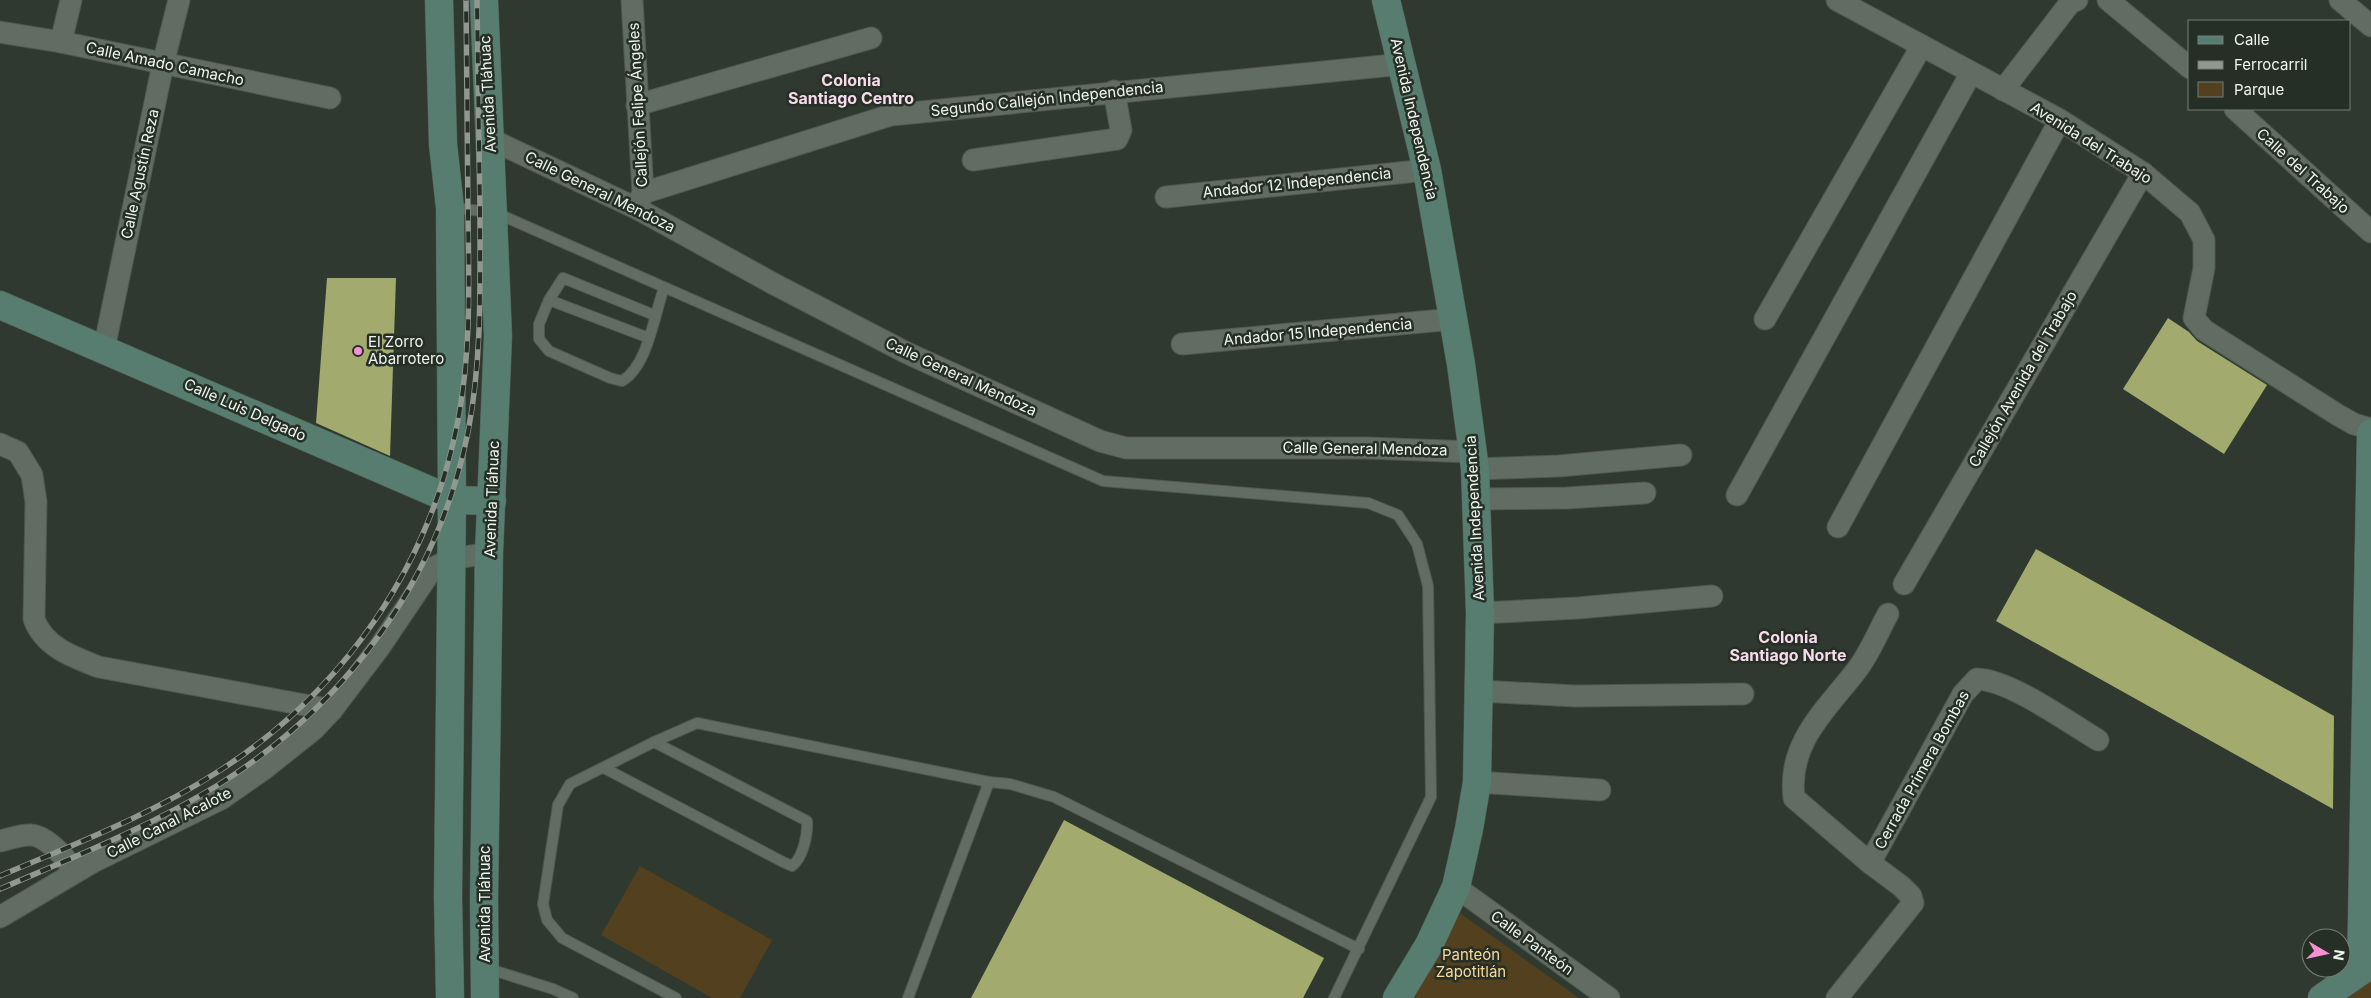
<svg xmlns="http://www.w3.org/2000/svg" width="2371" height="998" font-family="Inter,sans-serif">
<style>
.green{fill:#52401e}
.building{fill:#a2aa6e}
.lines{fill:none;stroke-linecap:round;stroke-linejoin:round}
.lane-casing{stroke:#4e5850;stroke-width:12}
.street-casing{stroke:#4e5850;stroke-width:23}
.secondary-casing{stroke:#4e5850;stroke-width:29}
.lane{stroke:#616d62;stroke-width:10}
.street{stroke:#616d62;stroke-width:21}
.secondary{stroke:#577c70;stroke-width:28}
.rail-casing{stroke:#909891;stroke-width:5.5}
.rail{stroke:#252f26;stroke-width:4;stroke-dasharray:11;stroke-linecap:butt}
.poi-dot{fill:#f591d3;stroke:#252f26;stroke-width:2}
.labels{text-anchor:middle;stroke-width:5;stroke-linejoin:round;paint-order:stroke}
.street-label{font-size:15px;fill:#eff6f0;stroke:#252f26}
.poi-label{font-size:15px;fill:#eff6f0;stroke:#252f26;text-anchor:start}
.park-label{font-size:15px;fill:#fcd898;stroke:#252f26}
.neighbourhood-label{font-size:16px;font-weight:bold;fill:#f8daec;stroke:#252f26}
</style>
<rect width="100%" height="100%" fill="#2f3930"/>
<!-- green -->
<g class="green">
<path d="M640,866L772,940L740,998H712L601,935Z"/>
<path d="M1460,913L1579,998H1410Z"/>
<path d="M2371,973V998H2337Z"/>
</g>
<!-- building -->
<g class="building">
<path d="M327,278H396L390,456L316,423Z"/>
<path d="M2168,318L2189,332L2197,341L2267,385L2224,454L2123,389Z"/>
<path d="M2036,549L2334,716L2333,809L1996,621Z"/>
<path d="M1064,820L1324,958L1303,998H971Z"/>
</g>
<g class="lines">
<!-- lane casing -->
<g class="lane-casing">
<g id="lane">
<path d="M451,208L494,212L1103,481L1368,503L1398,515L1417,544L1428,586L1431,797L1334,998"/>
<path d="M549,300L563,278L654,315"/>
<path d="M649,338L549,300L539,324V339L549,351L610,378L622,381C648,366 654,315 664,288"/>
<path d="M604,768L783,862L792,866C803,858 808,834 807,821L654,742"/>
<path d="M989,782L1010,784L1054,797L1359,949"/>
<path d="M486,968L553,989L573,998"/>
<path d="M676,998L562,938L547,920L543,904L558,805L570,784L654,742L697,723L989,782L908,998"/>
</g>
</g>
<!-- street casing -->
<g class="street-casing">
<g id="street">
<path d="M632,0L643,193L637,205"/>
<path d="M1837,0L2060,120L2143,173L2190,213L2204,240V268L2194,318L2204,330L2338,415L2354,424L2371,429"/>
<path d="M2108,0L2190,68"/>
<path d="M2340,0L2371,26"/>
<path d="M0,32L61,42L330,98"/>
<path d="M61,42L71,0"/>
<path d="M2003,90L2070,3L2077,0"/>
<path d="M637,105L871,38"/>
<path d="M2235,109L2371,232"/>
<path d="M490,139L636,208L774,284L907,353L1100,441L1126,448H1367L1473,452"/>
<path d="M973,160L1117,139L1121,130L1114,91"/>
<path d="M643,193L891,115L1403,64"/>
<path d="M1166,197L1427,170"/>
<path d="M1765,319L1921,47"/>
<path d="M1182,344L1454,319"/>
<path d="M104,349L163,64L179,0"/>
<path d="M0,444L18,452L32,475L36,502L34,619C44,647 73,657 99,667L332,710"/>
<path d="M1475,469L1559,466L1681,455"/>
<path d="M1737,495L1971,73"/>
<path d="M1476,499L1567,498L1645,493"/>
<path d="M1838,527L2060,120"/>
<path d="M1904,584L2143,173"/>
<path d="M1480,613L1578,608L1712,596"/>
<path d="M1480,691L1575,696L1743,694"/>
<path d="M1477,782L1600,790"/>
<path d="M0,841C9,839 22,834 31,835C47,836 67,859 75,872"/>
<path d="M1870,863L1963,694L1977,679C2010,680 2068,722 2098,740"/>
<path d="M1456,887L1609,998"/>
<path d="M0,917L93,862L221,799L264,769L313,730L332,710L379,648L433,568L451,559L489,553"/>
<path d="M1837,998L1913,903L1911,896L1901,886L1870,863L1794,798C1787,743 1826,710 1856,671C1869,655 1878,632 1888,614"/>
</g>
</g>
<!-- secondary casing -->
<g class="secondary-casing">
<g id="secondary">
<path d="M439,0L443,144L450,208L452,500L448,897L450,998"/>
<path d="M484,0L498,336L489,553L484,899L485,998"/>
<path d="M1386,0L1427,170L1461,364L1475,469L1480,613L1477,782L1469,829L1456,887L1429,945L1397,998"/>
<path d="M0,305L452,500L492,501"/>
<path d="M2361,971L2371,433"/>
<path d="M2322,998L2371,964"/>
</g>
</g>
<!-- lane -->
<use href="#lane" class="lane"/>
<!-- street -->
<use href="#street" class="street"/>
<!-- secondary -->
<use href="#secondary" class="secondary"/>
<!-- rail casing -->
<g class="rail-casing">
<g id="rail">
<path d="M0,876C75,844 151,815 219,771C344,691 430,566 458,420C471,353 469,284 468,216C468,144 467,72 466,0"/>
<path d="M0,889C74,857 149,827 218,785C346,705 438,581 468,432C482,360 480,287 480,214C479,143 478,71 477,0"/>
</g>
</g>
<!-- rail -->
<use href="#rail" class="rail"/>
</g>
<!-- markers -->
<circle class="poi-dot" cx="358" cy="351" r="5"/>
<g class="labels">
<!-- street labels -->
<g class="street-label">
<text transform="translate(165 64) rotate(12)" y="5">Calle Amado Camacho</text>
<text transform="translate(488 94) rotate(-93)" y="5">Avenida Tláhuac</text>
<text transform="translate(1047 99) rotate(-6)" y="5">Segundo Callejón Independencia</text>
<text transform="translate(638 105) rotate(-93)" y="5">Callejón Felipe Ángeles</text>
<text transform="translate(1414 119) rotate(77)" y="5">Avenida Independencia</text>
<text transform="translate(2091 143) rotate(32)" y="5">Avenida del Trabajo</text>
<text transform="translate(2303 171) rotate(42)" y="5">Calle del Trabajo</text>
<text transform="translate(140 174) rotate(-78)" y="5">Calle Agustín Reza</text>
<text transform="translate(1297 183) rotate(-6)" y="5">Andador 12 Independencia</text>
<text transform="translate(600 192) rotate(26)" y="5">Calle General Mendoza</text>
<text transform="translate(1318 332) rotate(-5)" y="5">Andador 15 Independencia</text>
<text transform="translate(961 377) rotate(25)" y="5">Calle General Mendoza</text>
<text transform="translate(2023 379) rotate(-60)" y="5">Callejón Avenida del Trabajo</text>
<text transform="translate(245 410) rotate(24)" y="5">Calle Luis Delgado</text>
<text transform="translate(1365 449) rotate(1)" y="5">Calle General Mendoza</text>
<text transform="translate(492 499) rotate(-88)" y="5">Avenida Tláhuac</text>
<text transform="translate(1475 518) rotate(-93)" y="5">Avenida Independencia</text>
<text transform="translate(1922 770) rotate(-61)" y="5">Cerrada Primera Bombas</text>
<text transform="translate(169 823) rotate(-27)" y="5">Calle Canal Acalote</text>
<text transform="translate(485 904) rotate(-90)" y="5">Avenida Tláhuac</text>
<text transform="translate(1532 943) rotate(36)" y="5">Calle Panteón</text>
</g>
<!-- poi labels -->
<g class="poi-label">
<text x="368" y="347">El Zorro<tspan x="368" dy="17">Abarrotero</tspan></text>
</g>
<!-- park labels -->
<g class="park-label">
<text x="1471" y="960">Panteón<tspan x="1471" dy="17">Zapotitlán</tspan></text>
</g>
<!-- neighbourhood labels -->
<g class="neighbourhood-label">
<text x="851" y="86">Colonia<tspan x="851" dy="18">Santiago Centro</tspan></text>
<text x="1788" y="643">Colonia<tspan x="1788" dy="18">Santiago Norte</tspan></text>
</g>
</g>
<!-- legend -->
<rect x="2188" y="20" width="162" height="90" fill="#252f26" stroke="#767f77"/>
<rect x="2198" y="36" width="25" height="8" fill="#577c70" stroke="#767f77"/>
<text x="2234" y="45" font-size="15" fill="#eff6f0">Calle</text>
<rect x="2198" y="61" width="25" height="8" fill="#909891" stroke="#767f77"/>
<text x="2234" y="70" font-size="15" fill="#eff6f0">Ferrocarril</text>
<rect x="2198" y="82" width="25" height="15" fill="#52401e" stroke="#767f77"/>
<text x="2234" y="95" font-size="15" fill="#eff6f0">Parque</text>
<!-- north arrow -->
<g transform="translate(2326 953) rotate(99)"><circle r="24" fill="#252f26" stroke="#767f77"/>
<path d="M0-4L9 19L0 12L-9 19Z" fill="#f591d3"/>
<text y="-8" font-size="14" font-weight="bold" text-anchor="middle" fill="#eff6f0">N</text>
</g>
</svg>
